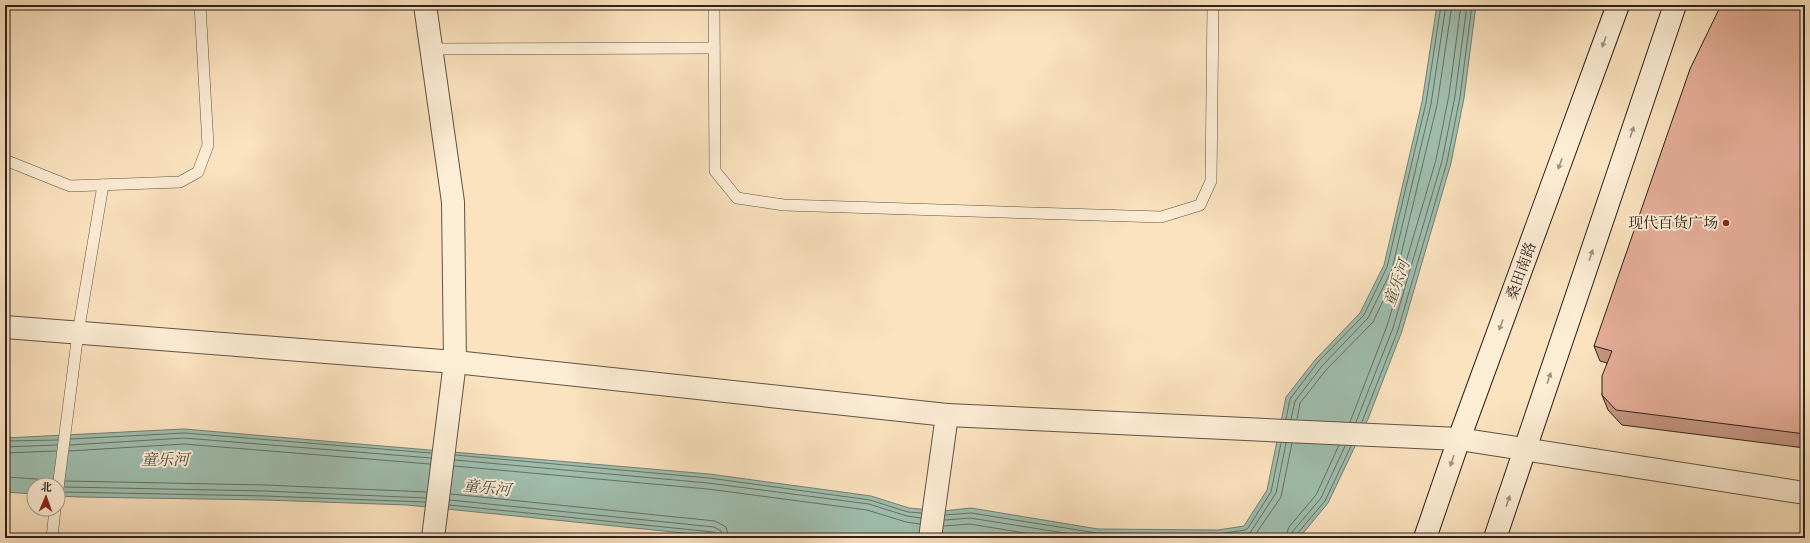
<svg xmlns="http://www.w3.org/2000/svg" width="1810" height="543" font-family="'IM FELL French Canon','Noto Serif SC',serif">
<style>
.water{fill:#9fbeae;stroke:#717f74}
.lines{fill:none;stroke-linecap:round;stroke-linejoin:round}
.shore{stroke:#667065;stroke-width:1}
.service-casing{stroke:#605245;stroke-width:12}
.minor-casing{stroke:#605245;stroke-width:24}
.tertiary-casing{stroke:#605245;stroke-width:24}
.secondary-casing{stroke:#2d211c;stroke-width:24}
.service{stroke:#fcedd5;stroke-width:11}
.minor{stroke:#fcedd5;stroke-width:22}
.tertiary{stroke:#fcedd5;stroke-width:22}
.secondary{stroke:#fcedd5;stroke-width:22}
.wall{fill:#c69684;stroke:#2d211c}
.building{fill:#e6ae99;stroke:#2d211c}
.oneway{fill:#9f9182}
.poi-dot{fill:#8f2418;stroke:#fcedd5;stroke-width:1.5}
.labels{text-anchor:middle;stroke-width:4;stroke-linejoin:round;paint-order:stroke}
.poi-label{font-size:15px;fill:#2d211c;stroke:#fcedd5;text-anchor:end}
.street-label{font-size:15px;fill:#2d211c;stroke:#fcedd5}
.water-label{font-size:16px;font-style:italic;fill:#4f5048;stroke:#fcedd5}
</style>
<rect width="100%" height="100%" fill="#fbe3bf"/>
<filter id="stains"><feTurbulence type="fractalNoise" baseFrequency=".005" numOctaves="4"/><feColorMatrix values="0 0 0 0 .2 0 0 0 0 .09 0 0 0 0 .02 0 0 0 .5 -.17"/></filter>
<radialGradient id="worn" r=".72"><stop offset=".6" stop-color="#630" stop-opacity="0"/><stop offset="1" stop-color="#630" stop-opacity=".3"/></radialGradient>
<!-- water -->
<path class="water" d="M1437,5H1476L1464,98L1451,163L1402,331L1368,419L1328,503L1299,538H733L407,505L265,500L79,497L58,496V485H34V494L5,492V438L184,429L709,474L871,496L909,508L943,511L971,508L1098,529L1218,530L1244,526L1267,490L1286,397L1315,360L1360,313L1384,265L1422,102Z"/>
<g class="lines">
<!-- shore -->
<g class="shore">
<path d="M1286,419L1290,399L1318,362L1364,315L1387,267L1426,103L1441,5"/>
<path d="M1291,419L1295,401L1322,366L1368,318L1392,269L1431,104L1446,5"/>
<path d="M1297,419L1300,403L1326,370L1373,322L1397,271L1437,105L1452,5"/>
<path d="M1350,422L1387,326L1436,160L1449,95L1461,5"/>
<path d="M1356,422L1393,328L1442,161L1455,96L1467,5"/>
<path d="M1362,422L1398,330L1447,162L1460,97L1472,5"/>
<path d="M71,439L184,433L431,453"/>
<path d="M5,441L58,440"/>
<path d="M70,445L184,438L431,458"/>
<path d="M5,447L57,445"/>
<path d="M69,451L184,444L430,464"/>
<path d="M5,453L56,451"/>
<path d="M455,455L709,478L870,500L908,512L921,513"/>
<path d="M455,460L708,483L869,504L907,516L921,518"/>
<path d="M454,466L708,489L867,510L906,522L920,524"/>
<path d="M5,477L37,479L46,485"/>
<path d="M65,481L265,485L427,492"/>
<path d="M65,487L265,491L426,498"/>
<path d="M63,492L265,496L425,502"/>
<path d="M451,494L715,521L726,527L729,538"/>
<path d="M450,500L714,527L721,531L723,538"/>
<path d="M449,505L713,532L717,534L718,538"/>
<path d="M945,515L971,513L1097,533L1218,534L1245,530L1248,528L1271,492L1281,443"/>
<path d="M945,520L970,518L1096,538"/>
<path d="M944,526L970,524L1055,538"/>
<path d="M1226,538L1250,533L1276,493L1286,443"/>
<path d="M1253,538L1281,497L1292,443"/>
<path d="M1285,538L1289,527L1316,495L1339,445"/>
<path d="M1291,538L1293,531L1321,498L1345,446"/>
<path d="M1296,538L1297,534L1325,501L1351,446"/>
</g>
<!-- service casing -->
<g class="service-casing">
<g id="service">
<path d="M714,5L715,171L737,198L784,205L1161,217L1200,205L1211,181L1213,5"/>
<path d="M431,49L714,48"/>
<path d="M5,160L70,186L180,182L198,172L208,145L200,5"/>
<path d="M58,488L78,333L103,185"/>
<path d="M52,538L55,509"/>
</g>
</g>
<!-- minor casing -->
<g class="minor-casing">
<g id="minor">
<path d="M425,5L453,202L455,362L433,538"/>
<path d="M930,538L947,415"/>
</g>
</g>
<!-- tertiary casing -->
<g class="tertiary-casing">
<path id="tertiary" d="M5,327L455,362L947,415L1459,439L1805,493"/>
</g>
<!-- secondary casing -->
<g class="secondary-casing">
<g id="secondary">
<path d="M1425,538L1459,439L1618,5"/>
<path d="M1495,538L1675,5"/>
</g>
</g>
<!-- service -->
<use href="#service" class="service"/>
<!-- minor -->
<use href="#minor" class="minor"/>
<!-- tertiary -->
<use href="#tertiary" class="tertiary"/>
<!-- secondary -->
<use href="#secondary" class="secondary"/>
</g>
<!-- wall -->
<path class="wall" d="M1805,5V448L1622,425L1608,410L1602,395L1607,363L1600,361L1594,346Z"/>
<!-- building -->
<path class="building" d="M1721,5H1805V434L1616,410L1602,395V376L1612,351L1594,346L1690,69Z"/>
<!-- one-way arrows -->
<defs><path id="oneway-solid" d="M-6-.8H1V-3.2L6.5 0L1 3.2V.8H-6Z"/></defs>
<g class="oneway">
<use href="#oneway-solid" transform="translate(1604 42) rotate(110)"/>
<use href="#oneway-solid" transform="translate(1632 132) rotate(-71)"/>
<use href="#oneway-solid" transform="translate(1560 164) rotate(110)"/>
<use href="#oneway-solid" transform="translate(1591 255) rotate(-71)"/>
<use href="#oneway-solid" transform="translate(1501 325) rotate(110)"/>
<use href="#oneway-solid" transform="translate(1549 378) rotate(-71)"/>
<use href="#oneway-solid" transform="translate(1452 461) rotate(109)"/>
<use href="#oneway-solid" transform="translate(1508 501) rotate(-71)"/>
</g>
<!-- markers -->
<circle class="poi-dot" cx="1726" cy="223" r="4"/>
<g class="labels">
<!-- poi labels -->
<g class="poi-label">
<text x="1718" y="228">现代百货广场</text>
</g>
<!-- street labels -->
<g class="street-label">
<text transform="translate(1521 271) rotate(-70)" y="5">桑田南路</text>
</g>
<!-- water labels -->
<g class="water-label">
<text transform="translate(1396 283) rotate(-70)" y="6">童乐河</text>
<text x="165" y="465">童乐河</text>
<text transform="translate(487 487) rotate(6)" y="6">童乐河</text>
</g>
</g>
<!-- margin -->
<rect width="1810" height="543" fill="none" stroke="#fbe3bf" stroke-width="20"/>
<rect x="6" y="6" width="1798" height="531" fill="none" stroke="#2d211c" stroke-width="2"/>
<rect x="10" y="10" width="1790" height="523" fill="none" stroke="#2d211c"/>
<!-- north arrow -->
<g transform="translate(46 497) rotate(2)"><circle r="19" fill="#fcedd5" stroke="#a99b8b"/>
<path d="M0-3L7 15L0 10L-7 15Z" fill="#8f2418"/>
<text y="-6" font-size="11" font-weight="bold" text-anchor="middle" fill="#2d211c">北</text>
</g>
<rect width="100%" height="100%" filter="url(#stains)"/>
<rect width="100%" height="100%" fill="url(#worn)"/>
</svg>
